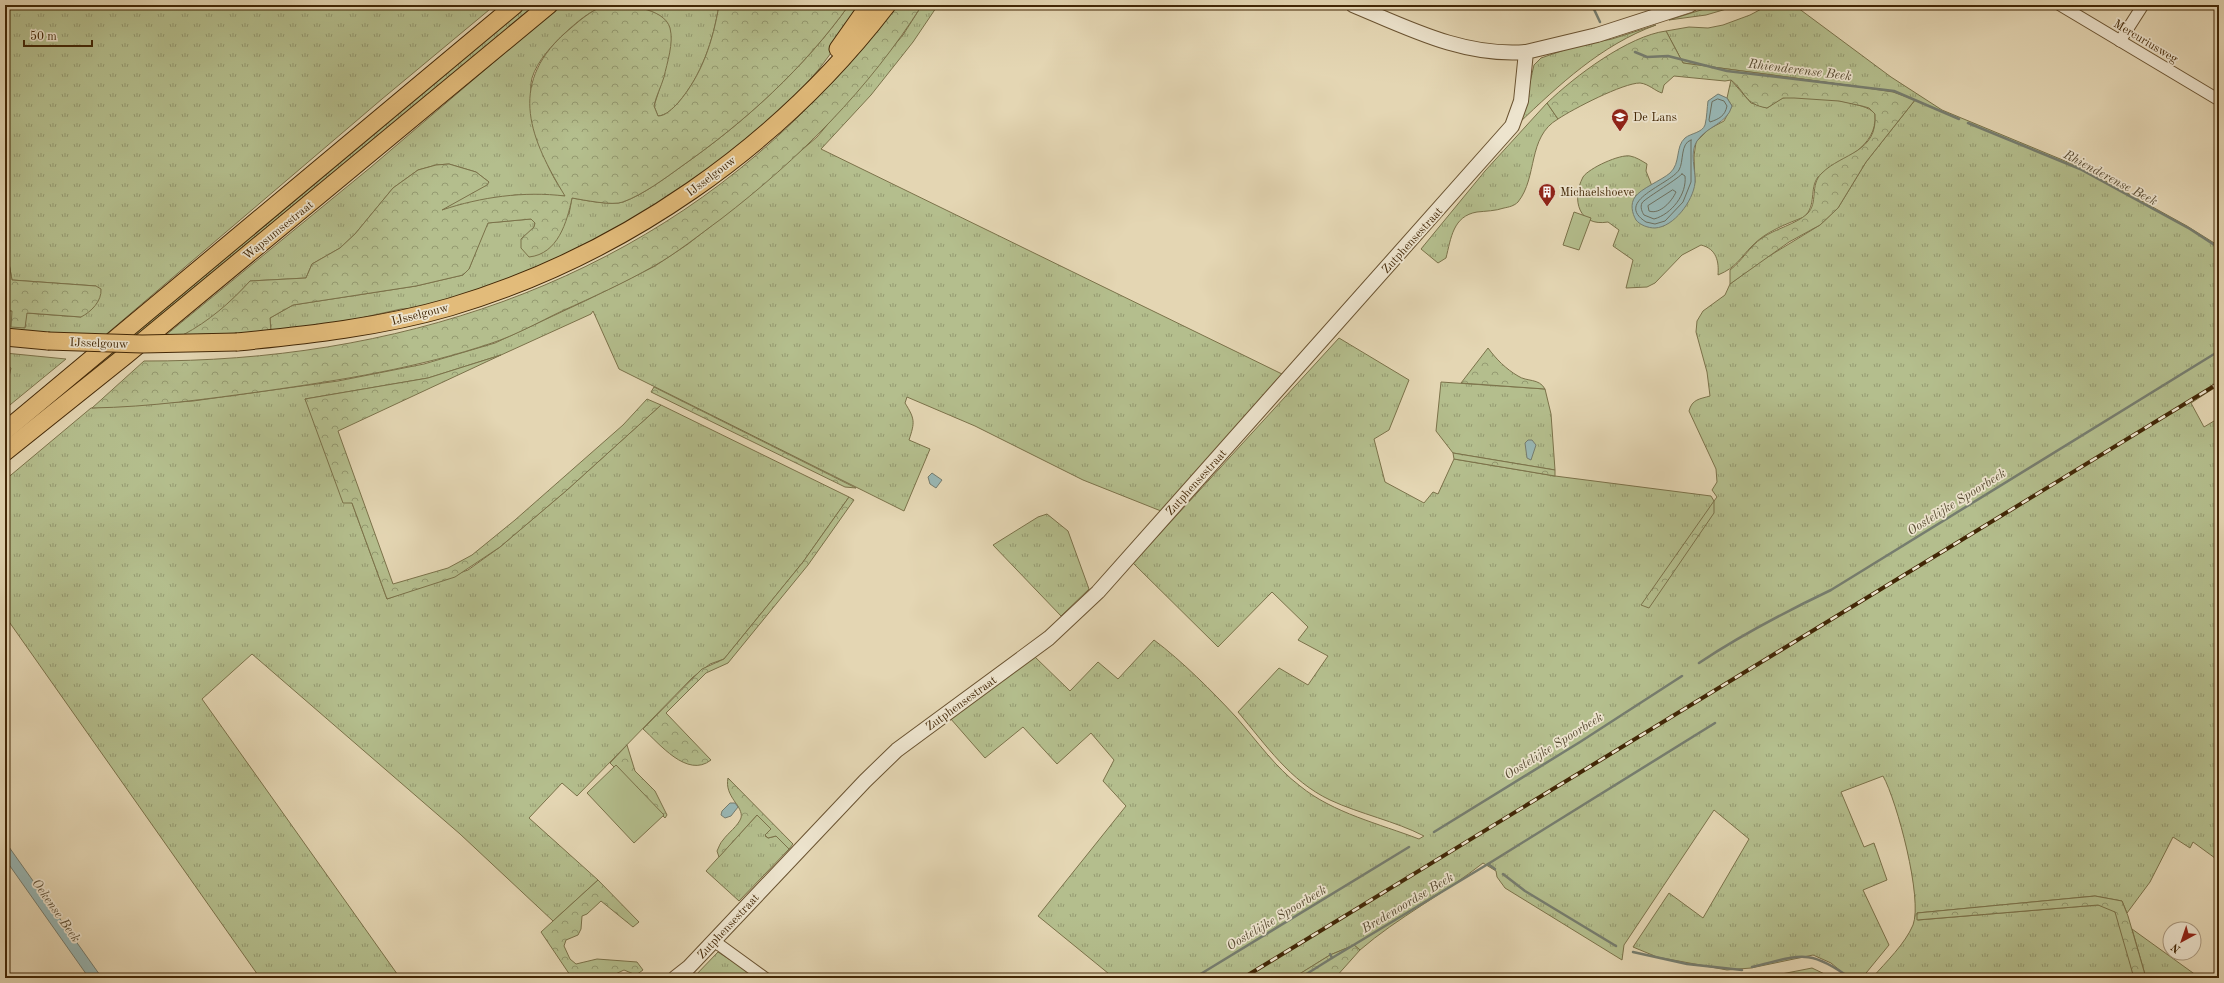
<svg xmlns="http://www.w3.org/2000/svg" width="2224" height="983" font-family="'Old Standard TT',serif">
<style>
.grass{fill:url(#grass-tufts);stroke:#7b724a}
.forest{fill:url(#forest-crowns);stroke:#7b724a}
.pitch{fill:#b4be8d;stroke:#7b724a}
.water{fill:#98b7b5;stroke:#767d6f}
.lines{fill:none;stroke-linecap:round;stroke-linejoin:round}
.shore{stroke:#6d6f5e;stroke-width:1}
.stream{stroke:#767d6f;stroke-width:2.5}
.minor-casing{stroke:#6a5331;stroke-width:13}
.tertiary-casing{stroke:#6a5331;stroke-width:16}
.primary-casing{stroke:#422706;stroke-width:19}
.minor{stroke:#ede4ce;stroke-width:11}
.tertiary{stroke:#ede4ce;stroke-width:14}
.primary{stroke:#e2bb7a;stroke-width:17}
.rail-casing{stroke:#422706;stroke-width:4}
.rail{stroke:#ede4ce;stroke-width:2.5;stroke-dasharray:8;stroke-linecap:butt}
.primary-bridge-casing{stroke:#422706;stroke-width:19;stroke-linecap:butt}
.primary-bridge{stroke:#e2bb7a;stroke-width:17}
.labels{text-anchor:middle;stroke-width:3.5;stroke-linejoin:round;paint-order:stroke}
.street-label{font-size:12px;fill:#422706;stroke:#ede4ce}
.poi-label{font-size:12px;fill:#422706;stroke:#ede4ce;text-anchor:start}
.water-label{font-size:13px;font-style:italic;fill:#584b32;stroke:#ede4ce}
</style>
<defs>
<pattern id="grass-tufts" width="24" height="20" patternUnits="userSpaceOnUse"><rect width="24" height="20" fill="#b4be8d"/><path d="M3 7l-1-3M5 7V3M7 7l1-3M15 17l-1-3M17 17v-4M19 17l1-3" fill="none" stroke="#949a71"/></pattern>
<pattern id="forest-crowns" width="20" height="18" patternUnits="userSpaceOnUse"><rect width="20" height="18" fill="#b4be8d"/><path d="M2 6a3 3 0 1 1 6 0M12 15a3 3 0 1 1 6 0" fill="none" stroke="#949a71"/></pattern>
</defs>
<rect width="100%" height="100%" fill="#e4d6b3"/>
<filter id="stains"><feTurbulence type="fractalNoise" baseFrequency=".005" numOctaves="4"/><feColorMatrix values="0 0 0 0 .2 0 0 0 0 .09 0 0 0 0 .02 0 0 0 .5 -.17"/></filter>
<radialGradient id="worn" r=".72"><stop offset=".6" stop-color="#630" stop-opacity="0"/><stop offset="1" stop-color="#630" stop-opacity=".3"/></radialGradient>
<!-- grass -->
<g class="grass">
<path d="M5,5H495L382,99L103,337L5,330V310L12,311L25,327L26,313L81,317L96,286L12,280L5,241Z"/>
<path d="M523,5H542L5,449V437Z"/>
<path d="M561,5H607C591,10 578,21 566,32C553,44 537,61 532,78C529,90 532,100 533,112C539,144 546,170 566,196L515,195L440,211L489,182L476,172L449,164L436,165L418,170L393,188L355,234L340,248L312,264L306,278L250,281C237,296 201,332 182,335C177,336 171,335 166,335L371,167Z"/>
<path d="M630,5H719C713,41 702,75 678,103C673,108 666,116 658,116L654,106L663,78L671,36L647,10Z"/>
<path d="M849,5H867L819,69L780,114L675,199L521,276L420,308L401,309L365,317L352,322L271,332L270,318L293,305L416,286L463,275L469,269L487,223L531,219L535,223L534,228L521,239L569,214L572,198C584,200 612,206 623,202C644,194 664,179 682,166C746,121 804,68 849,5Z"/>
<path d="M922,5H938L913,42L871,95L821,149L1282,374L1161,511L1083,480L975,426L907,397L905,403C915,419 915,422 909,440L930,449L904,511L619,369L593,311L591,314L501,355L428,378L305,399L352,503L387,599L468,570L500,547L567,490L661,405L849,497L803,562L724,659L710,664L693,677L577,796L562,783L529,818L598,880L553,921L460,834L252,654L202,699L400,978H260L5,616V480L91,408L193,401L338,381L424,364L495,343L587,300L655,266L688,244L738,205L817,137L903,35Z"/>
<path d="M1717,5H1740L1706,15L1669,20Z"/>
<path d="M1769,5H1794L1891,77L1942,110L2082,168L2187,226L2219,246V385L2191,403L2204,427L2219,418V861L2193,842L2190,848L2173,837L2150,882L2127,913L2122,901L2095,896L1917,913L1918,920L2098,905C2103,906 2112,907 2115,912C2122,921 2130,965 2134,978H1872C1886,962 1905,944 1913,925C1923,899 1897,801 1883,776L1841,792L1864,847L1874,843L1887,880L1863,890L1889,945L1862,978H1849L1831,963L1813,955L1751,968L1727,970L1657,957L1633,947L1669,893L1703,918L1749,839L1714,810L1624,945L1622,960L1505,888L1497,877L1496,871L1483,863C1444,894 1398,917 1360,950L1354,945L1330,955L1293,978H1114L1038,916L1126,806L1103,781L1114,760L1091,733L1057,764L1023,727L985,758L950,718L1035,657L1070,691L1098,662L1118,679L1154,640C1182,661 1212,691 1236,717C1257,741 1275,767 1300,786C1333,813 1380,824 1419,839L1424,836C1395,821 1360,814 1330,800C1290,781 1266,745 1238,712L1279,668L1308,685L1328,656L1298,640L1308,627L1272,592L1218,647L1133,563L1339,338L1409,380L1389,430L1374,439L1385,482L1424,503L1433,492L1438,494L1454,459L1555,476L1711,496L1714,501L1717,497L1712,490L1717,482L1716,469L1689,411C1692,399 1700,399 1710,396L1707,372L1696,332L1697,321L1703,311L1725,295L1730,284L1761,261L1820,225L1838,208L1866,162L1915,100L1893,92L1854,86L1683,63L1666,31L1689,27L1708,28L1723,25L1750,15Z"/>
<path d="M1656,25C1601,45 1559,85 1518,124L1524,108L1534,65L1541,58L1573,47L1612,39Z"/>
<path d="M1731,80L1751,103L1767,108C1772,105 1778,100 1783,98C1798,94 1868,101 1875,114C1878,148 1840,160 1818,177C1809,189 1817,205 1804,217C1786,224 1765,232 1752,246C1739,259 1737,267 1718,275C1719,262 1717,249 1701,245L1682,255L1655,283L1647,287L1626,288L1633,260L1613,246L1619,230L1608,222C1579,227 1571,200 1583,177C1589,168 1620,154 1630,156C1636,157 1642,161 1647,164L1646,171L1652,186L1635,196L1687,204L1695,182L1694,156L1696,142L1709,129L1724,121L1732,106L1727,98Z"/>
<path d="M1547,103L1558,119C1527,137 1538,177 1518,202C1514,206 1509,207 1504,208C1495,211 1486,211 1477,212C1453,216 1451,238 1446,258L1438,263L1421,249L1485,171Z"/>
<path d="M5,353L66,359L5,409V395L11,368L5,366Z"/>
<path d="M1441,382L1545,389L1551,414L1555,470L1453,453L1436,431Z"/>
<path d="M1047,514L1068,531L1089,589L1061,616L993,545L1038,517Z"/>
<path d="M757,815L771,829L765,836L768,838L776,836L789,849L739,901L706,871Z"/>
<path d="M2132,929L2200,978H2146Z"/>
<path d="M718,952L755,976L758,978H693Z"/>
</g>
<!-- forest -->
<g class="forest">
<path d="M607,5C624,5 664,7 670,28C674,43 667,63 664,77C661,87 656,96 654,106L658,116C666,116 673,108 678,103C702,75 713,41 719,5H849C804,68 746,121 682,166C664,179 644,194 623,202C612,206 584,200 572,198C567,222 558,254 529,257L521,248V239L534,227L535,223L531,219L488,223L469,269L463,275L416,286L293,305L270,318L271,332L183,335C209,321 230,303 250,281L306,278L312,264L340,248L355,234L393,188L418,170L436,165L449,164L476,172L489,182L487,185L442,210C481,197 524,191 565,196C531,140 507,86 564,34C577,23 590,10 607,5Z"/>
<path d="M896,5H922C869,89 799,159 721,219C699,235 677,253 654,266C624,283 593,297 562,311C539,322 516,335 492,343C418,368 342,380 265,391C207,399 150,407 92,408L144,361C392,362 632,286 808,107C840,76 870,42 896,5Z"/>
<path d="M1666,31L1683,63L1854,86L1893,92L1915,100L1866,162L1838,208L1820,225L1789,242L1730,284V270C1742,261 1749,247 1762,238C1775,229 1796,224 1807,214C1819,203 1809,185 1822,173C1842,153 1878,153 1875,114L1869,108L1862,106L1839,101L1794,98H1783L1767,108C1744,104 1746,92 1731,80L1725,81L1674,76L1664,85L1662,93C1655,91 1649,84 1640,83C1623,83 1573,109 1558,119L1547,103C1575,76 1628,36 1666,31Z"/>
<path d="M5,241L12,280L96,286L101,289C102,301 91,312 81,317L27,313L25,328L11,327L12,311L5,310Z"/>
<path d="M1488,348C1496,359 1506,369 1518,376C1527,382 1539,378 1545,389L1461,383Z"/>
<path d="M501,355L338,431L393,584L448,568L472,555L515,520L623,425L647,399L661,405L567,490L500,547L455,577L387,599L352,503H343L305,399L428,378Z"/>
<path d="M654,387L856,488L845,487L651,392Z"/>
<path d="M1453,453L1555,470V476L1454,459Z"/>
<path d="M849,497L854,500L808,565L728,663L706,673L666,713L711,760C687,779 659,743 643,729L702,669L724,659L803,562Z"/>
<path d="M1714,501V513L1649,608L1641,605Z"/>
<path d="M627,745L635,771L655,791L667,815L665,818L610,763Z"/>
<path d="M728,778L793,844L789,849L776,836L768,838L765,835L771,829L757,815L719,857L717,851C719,847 720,843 723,840C728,833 738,826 741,818C744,806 724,797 728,778Z"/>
<path d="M598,880L639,922L633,927L601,901L587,914L582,916L581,929L578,935L566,940L564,946L570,959L576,964L597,959L637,962L643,970L636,975L624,970L607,978H572L541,932Z"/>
<path d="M2095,896L2122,901L2128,916L2146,978H2134L2115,912L2098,905L1917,920V913Z"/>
<path d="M1354,945L1360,950L1335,978H1293L1330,955Z"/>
<path d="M1812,968L1833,978H1761Z"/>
</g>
<!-- pitch -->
<g class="pitch">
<path d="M1574,212L1591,218L1579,250L1563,245Z"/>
<path d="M616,765L664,815L634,843L587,793Z"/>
</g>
<!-- water -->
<g class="water">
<path d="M1718,94L1727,98L1732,106C1727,124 1707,126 1697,141C1689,153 1696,170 1695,183C1693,201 1674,227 1655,228C1648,228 1640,225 1636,220C1632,213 1630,204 1635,197C1640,189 1662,180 1670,173C1681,163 1675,147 1685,138C1691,133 1702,133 1705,125C1707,117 1707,108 1708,101Z"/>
<path d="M1528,440H1532L1536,445L1531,460L1527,458L1525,443Z"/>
<path d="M932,473L942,480L936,488L930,484L928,477Z"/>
<path d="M730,803H735L738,807L731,816L725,818L721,815L722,811Z"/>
<path d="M5,842L9,847L102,978H89L5,859Z"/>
</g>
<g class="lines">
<!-- shore -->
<g class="shore">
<path d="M1718,99L1724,101L1727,106C1725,116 1719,119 1710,122L1709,120L1712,102Z"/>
<path d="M1691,140V182L1683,202L1665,221L1655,224L1646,222C1613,201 1669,185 1679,170C1684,162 1680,143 1691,140Z"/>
<path d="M1682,174L1685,176C1687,194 1672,214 1654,219L1644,215C1642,212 1640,207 1642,203C1644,199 1675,181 1682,174Z"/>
<path d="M1673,190L1676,192C1672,201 1660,215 1649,211L1648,206Z"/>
</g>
<!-- stream -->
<g class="stream">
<path d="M1592,5L1600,22"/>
<path d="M1635,52L1647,57L1668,56L1727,71L1894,91L1959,119"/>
<path d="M1968,123L2080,169L2190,229L2219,248"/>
<path d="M1699,663C1741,635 1785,612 1831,590L2219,351"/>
<path d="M1434,832L1580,742L1682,676"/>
<path d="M1488,864L1715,723"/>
<path d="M1503,874L1525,891L1616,946"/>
<path d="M1633,952L1687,964L1742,970"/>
<path d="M1330,954L1332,958L1488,864L1495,869"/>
<path d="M1752,967C1799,956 1808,947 1850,978"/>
<path d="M1194,978L1409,847"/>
<path d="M1300,978L1332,958"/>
</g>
<!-- minor casing -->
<g class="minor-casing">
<g id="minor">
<path d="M2060,5L2219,100"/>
<path d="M2120,41L2143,5"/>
<path d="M714,941L765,978"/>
</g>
</g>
<!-- tertiary casing -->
<g class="tertiary-casing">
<g id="tertiary">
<path d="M1353,5C1408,28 1464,57 1526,52"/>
<path d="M675,978L689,967L865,781L897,750L1049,638L1098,592L1512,126L1521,101L1526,52L1597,35L1690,5"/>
</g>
</g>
<!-- primary casing -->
<g class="primary-casing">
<g id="primary">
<path d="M838,49L869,5"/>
<path d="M5,337L48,341"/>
<path d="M237,342C308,335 381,327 450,307C622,256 778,147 887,5"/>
<path d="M5,431L515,5"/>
<path d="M5,452L125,356L549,5"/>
</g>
</g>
<!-- minor -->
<use href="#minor" class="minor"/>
<!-- tertiary -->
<use href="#tertiary" class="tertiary"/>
<!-- primary -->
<use href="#primary" class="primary"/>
<!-- rail casing -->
<g class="rail-casing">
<path id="rail" d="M1243,978L2219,383"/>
</g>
<!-- rail -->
<use href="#rail" class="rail"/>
<!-- primary-bridge casing -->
<g class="primary-bridge-casing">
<path id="primary-bridge" d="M48,341L142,344L237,342"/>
</g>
<!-- primary-bridge -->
<use href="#primary-bridge" class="primary-bridge"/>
</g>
<!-- icons -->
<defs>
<g id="school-pin" transform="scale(0.9)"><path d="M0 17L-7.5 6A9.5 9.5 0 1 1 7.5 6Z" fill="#8f2418" stroke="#ede4ce"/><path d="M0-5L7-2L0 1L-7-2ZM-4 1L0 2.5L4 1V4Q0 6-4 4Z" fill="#fff"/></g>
<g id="building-pin" transform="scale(0.9)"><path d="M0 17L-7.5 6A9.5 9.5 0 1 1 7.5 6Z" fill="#8f2418" stroke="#ede4ce"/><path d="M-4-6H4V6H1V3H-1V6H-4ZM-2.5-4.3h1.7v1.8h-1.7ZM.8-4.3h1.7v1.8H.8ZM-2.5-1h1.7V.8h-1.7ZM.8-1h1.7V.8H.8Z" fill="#fff"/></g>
</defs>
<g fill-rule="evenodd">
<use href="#school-pin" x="1620" y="117"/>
<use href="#building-pin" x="1547" y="192"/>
</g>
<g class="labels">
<!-- street labels -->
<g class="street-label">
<text transform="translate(2146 41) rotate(31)" y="4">Mercuriusweg</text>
<text transform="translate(711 176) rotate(-37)" y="4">IJsselgouw</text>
<text transform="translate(278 230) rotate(-39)" y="4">Wapsumsestraat</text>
<text transform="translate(1412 240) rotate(-48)" y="4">Zutphensestraat</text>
<text transform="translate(420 314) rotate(-14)" y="4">IJsselgouw</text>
<text transform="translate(99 343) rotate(2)" y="4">IJsselgouw</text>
<text transform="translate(1196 482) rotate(-48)" y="4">Zutphensestraat</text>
<text transform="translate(961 703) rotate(-36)" y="4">Zutphensestraat</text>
<text transform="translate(728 926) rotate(-47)" y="4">Zutphensestraat</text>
</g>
<!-- poi labels -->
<g class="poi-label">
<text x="1633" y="121">De Lans</text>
<text x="1560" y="196">Michaelshoeve</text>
</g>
<!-- water labels -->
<g class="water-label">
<text transform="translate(1800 69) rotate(7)" y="5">Rhienderense Beek</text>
<text transform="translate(2111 177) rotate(28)" y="5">Rhienderense Beek</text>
<text transform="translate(1956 501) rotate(-32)" y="5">Oostelijke Spoorbeek</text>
<text transform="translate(1553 745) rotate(-32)" y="5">Oostelijke Spoorbeek</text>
<text transform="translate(1407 902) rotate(-31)" y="5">Bredenoordse Beek</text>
<text transform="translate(57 910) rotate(55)" y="5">Oekense Beek</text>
<text transform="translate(1276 917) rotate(-31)" y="5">Oostelijke Spoorbeek</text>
</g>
</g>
<!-- margin -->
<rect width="2224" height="983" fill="none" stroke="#e4d6b3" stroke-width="20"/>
<rect x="6" y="6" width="2212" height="971" fill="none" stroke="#422706" stroke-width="2"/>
<rect x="10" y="10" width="2204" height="963" fill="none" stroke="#422706"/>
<!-- north arrow -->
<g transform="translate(2182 941) rotate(220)"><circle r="19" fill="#ede4ce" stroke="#a9987e"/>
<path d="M0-3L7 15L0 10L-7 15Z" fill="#8f2418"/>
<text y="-6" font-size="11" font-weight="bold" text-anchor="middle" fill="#422706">N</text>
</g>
<!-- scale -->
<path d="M24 40v6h68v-6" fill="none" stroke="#422706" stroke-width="2"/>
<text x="30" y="40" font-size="12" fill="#422706" stroke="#ede4ce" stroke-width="3" paint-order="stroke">50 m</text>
<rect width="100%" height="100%" filter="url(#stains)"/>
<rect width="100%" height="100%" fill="url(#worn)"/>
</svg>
